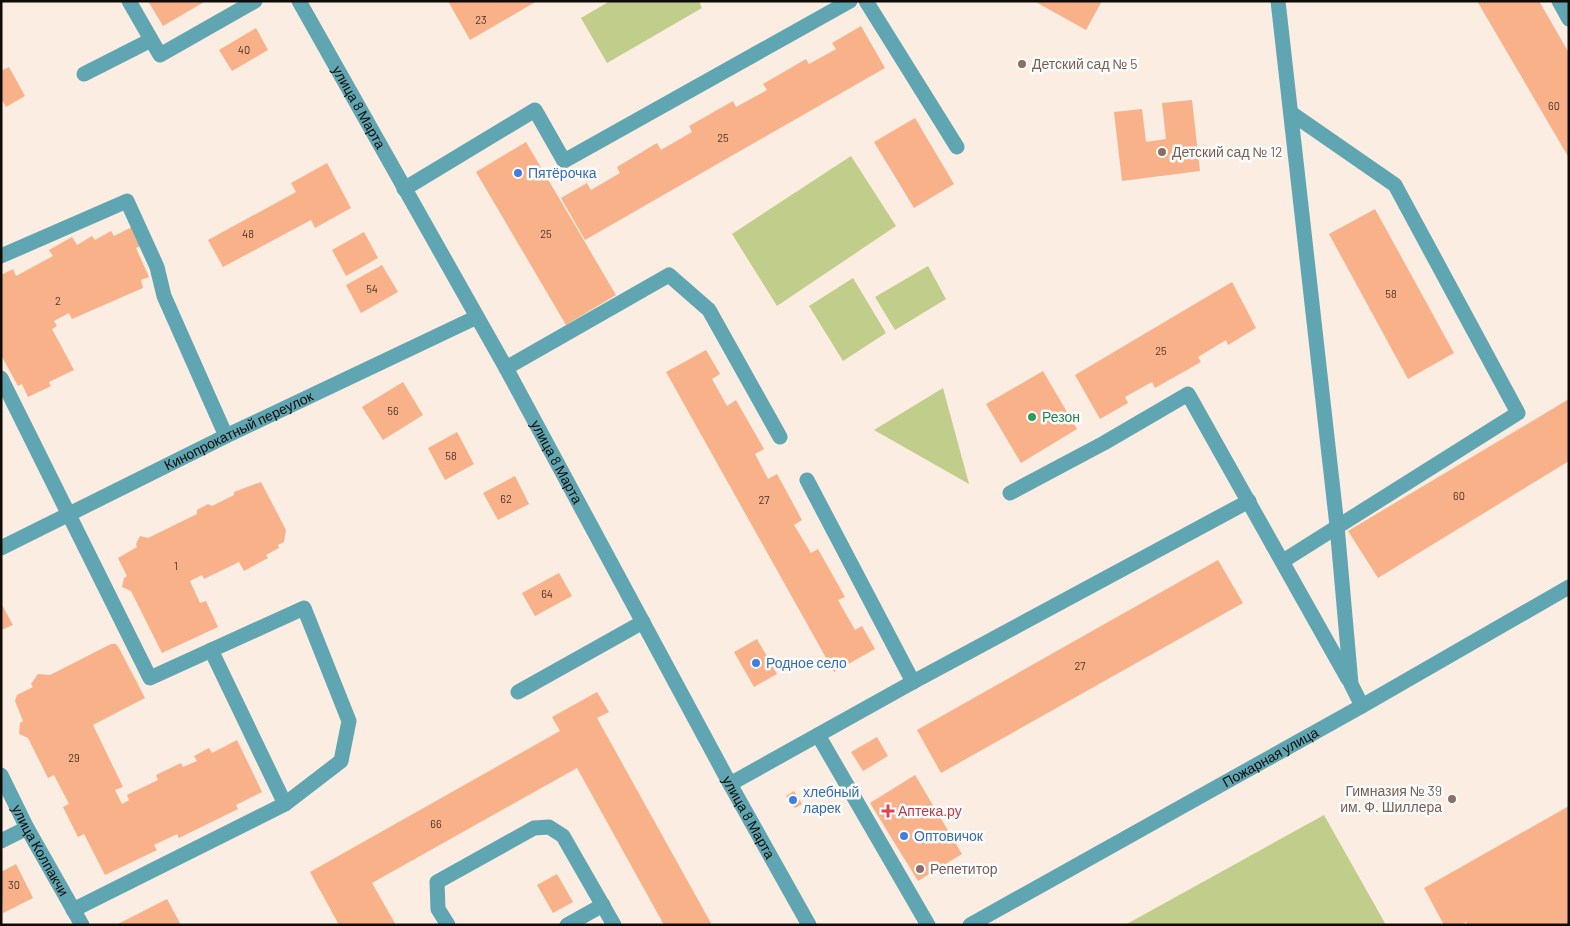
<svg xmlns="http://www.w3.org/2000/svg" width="1570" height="926" font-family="Barlow,sans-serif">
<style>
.green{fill:#c1ce8b}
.building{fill:#f9b18a}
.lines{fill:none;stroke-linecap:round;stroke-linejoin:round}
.minor{stroke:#60a5b2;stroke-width:15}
.education-dot{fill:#8d6e63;stroke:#fdfdfd;stroke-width:2}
.shop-dot{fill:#3f7fe0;stroke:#fdfdfd;stroke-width:2}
.leisure-dot{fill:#2e9e5b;stroke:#fdfdfd;stroke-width:2}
.health-dot{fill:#e0444e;stroke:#fdfdfd;stroke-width:2}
.labels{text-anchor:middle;stroke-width:5;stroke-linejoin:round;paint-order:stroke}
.number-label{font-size:11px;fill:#4a3428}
.education-label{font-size:14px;fill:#785e54;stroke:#fdfdfd;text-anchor:start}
.street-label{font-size:14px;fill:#0f0b07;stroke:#fdfdfd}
.shop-label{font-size:14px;fill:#366cbe;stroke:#fdfdfd;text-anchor:start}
.leisure-label{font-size:14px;fill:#27864d;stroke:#fdfdfd;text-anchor:start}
.health-label{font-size:14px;fill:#be3a42;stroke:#fdfdfd;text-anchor:start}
</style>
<rect width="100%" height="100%" fill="#fbede1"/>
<!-- green -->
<g class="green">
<path d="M610,1H699L702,8L607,63L581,18Z"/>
<path d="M851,156L896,226L777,306L732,234Z"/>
<path d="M928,266L946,299L895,330L875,297Z"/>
<path d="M853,278L886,333L843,361L809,306Z"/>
<path d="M943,388L969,484L874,430Z"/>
<path d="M1324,815L1386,925H1125Z"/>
</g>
<!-- building -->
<g class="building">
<path d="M148,1H206L163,26Z"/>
<path d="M448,1H537L470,40Z"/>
<path d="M1034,1H1102L1086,30Z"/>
<path d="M1477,1H1539L1569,53V158Z"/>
<path d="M861,26L885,68L585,240L561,198L587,183L591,190L620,173L617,167L657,143L661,150L692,132L689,126L733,101L736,107L767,90L763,84L806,59L809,64L836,49L832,43Z"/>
<path d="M256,28L268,50L232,71L219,50Z"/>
<path d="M9,67L25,96L6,107L1,99V71Z"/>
<path d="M1192,100L1200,171L1122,181L1114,112L1142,109L1146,142L1166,139L1162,103Z"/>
<path d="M915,118L954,184L914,208L874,142Z"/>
<path d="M526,142L616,295L566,325L476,172Z"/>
<path d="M327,163L351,208L315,228L311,220L223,267L208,240L296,192L291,183Z"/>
<path d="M1375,209L1454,353L1408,379L1329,234Z"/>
<path d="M132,227L141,246L136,248L149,277L141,280L143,288L72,319L69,313L54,321L57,326L52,329L74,370L49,382L51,386L28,397L22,384L18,386L1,355V275L13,269L16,276L53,256L49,250L72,237L77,245L92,236L95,240L111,231L114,236Z"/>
<path d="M364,232L378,258L346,276L332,250Z"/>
<path d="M382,265L398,292L361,313L346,285Z"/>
<path d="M1232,282L1256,328L1228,345L1226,340L1198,357L1201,362L1155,388L1152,382L1125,397L1128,403L1100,419L1075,375Z"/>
<path d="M706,350L720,374L712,379L727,406L736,400L764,449L755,454L768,479L777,474L802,520L794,525L811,553L818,549L845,597L838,600L855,630L862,626L875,649L834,672L666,372Z"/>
<path d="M1043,371L1077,429L1021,463L986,404Z"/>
<path d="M403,382L423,415L383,440L362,407Z"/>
<path d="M1569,399V461L1378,578L1348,531Z"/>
<path d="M457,432L474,464L445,480L428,448Z"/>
<path d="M515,476L529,504L498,520L483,493Z"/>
<path d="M261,482L286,530L284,542L278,545L279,548L266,555L268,558L244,571L239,562L204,579L202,575L190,581L200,603L206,601L218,627L162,653L131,591L122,587L124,578L127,576L118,558L137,547L136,544L140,536L148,538L197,514V510L208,504L212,506L234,495V492Z"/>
<path d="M1218,560L1243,603L941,773L917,730Z"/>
<path d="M559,573L572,596L535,616L522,593Z"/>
<path d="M1,603L13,625L1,630Z"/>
<path d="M757,639L777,674L754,687L734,652Z"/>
<path d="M111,644H116L119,648L145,698L93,725L123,787L115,790L122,804L129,800L127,795L158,780L156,775L181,763L183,767L197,761L194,756L209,748L212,753L237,740L262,792L236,805L238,809L179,838L177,834L154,845L157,850L105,875L84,834L78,837L63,807L69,804L54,775L48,778L28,738L19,734L20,723L23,721L15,701L17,695L33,687L31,684L38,674L50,675Z"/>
<path d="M597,692L609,712L597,718L712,925H664L577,768L372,883L396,925H339L310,872L560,731L552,717Z"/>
<path d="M877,737L888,756L863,771L851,752Z"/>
<path d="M915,775L962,854L918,881L870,803Z"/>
<path d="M794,791L802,804L795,808L786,796Z"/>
<path d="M1569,806V925H1468L1466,922L1461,925H1444L1424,888Z"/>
<path d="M16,864L33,898L3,913L1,872Z"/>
<path d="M557,874L573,902L553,913L537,885Z"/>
<path d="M167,899L181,925H116Z"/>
</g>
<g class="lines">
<!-- minor -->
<g class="minor">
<path d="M129,1L160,55L255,1"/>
<path id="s1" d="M299,1L506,368L730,784L809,925"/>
<path d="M866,1L957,147"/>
<path d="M1278,1L1337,526L1351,684L1362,706"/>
<path d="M1559,1L1569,19"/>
<path d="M84,74L151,40"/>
<path d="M404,189L535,110L564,161L850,1"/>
<path d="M1,256L127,201L157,267L164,296L226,436"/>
<path d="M506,368L669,275L709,310L780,437"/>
<path d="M1,378L150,678L304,608L349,721L341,761L285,804L73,910"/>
<path d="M807,480L913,682"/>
<path d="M1010,493L1104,443L1188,394L1348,679"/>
<path id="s2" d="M1,548L226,436L477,317"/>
<path d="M1283,561L1518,413L1395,185L1291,113"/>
<path d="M211,650L285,804"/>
<path d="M518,692L643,622"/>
<path d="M818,735L928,925"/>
<path id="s3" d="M1,775L27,828L82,925"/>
<path d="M730,784L913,682L1249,501"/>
<path d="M1,841L27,828"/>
<path d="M448,925L438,909L437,882L534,828L549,827L563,836L614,925"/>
<path d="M567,925L603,905"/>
<path id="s4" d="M970,925L1362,706L1569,587"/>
</g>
</g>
<!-- markers -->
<g class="education-dot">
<circle cx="1022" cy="64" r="5"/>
<circle cx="1162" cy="152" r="5"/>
<circle cx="1452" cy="799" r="5"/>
<circle cx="920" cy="869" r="5"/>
</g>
<g class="shop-dot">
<circle cx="518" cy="173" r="5"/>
<circle cx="756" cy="663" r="5"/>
<circle cx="793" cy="800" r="5"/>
<circle cx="904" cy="836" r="5"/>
</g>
<circle class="leisure-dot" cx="1032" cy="417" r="5"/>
<path class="health-dot" d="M885.5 803.5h5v5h5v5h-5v5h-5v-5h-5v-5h5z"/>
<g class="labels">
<!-- number labels -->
<g class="number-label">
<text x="481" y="24">23</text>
<text x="244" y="54">40</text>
<text x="1554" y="110">60</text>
<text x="723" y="142">25</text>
<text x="248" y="238">48</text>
<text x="546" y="238">25</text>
<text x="372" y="293">54</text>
<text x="1391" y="298">58</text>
<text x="58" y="305">2</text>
<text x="1161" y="355">25</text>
<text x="393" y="415">56</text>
<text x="451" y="460">58</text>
<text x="1459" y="500">60</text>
<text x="506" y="503">62</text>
<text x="764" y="504">27</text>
<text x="176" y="570">1</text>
<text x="547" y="598">64</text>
<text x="1080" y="670">27</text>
<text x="74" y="762">29</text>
<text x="436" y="828">66</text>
<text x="14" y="889">30</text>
</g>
<!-- education labels -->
<g class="education-label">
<text x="1032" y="69">Детский сад № 5</text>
<text x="1172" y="157">Детский сад № 12</text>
<text x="1442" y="796" text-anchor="end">Гимназия № 39<tspan x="1442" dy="16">им. Ф. Шиллера</tspan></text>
<text x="930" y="874">Репетитор</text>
</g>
<!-- street labels -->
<g class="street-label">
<text dy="5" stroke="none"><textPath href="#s1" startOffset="122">улица 8 Марта</textPath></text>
<text dy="5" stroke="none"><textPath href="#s2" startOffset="265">Кинопрокатный переулок</textPath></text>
<text dy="5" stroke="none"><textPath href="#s1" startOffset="528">улица 8 Марта</textPath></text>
<text dy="5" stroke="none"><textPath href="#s4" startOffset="344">Пожарная улица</textPath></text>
<text dy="5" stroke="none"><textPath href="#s1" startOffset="932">улица 8 Марта</textPath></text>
<text dy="5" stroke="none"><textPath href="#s3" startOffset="85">улица Колпакчи</textPath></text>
</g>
<!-- shop labels -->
<g class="shop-label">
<text x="528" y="178">Пятёрочка</text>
<text x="766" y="668">Родное село</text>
<text x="803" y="797">хлебный<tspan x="803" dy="16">ларек</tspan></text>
<text x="914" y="841">Оптовичок</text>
</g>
<!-- leisure labels -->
<g class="leisure-label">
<text x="1042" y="422">Резон</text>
</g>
<!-- health labels -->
<g class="health-label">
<text x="898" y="816">Аптека.ру</text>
</g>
</g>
<!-- border -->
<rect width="1570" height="926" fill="none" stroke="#0f0b07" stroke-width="5"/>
</svg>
